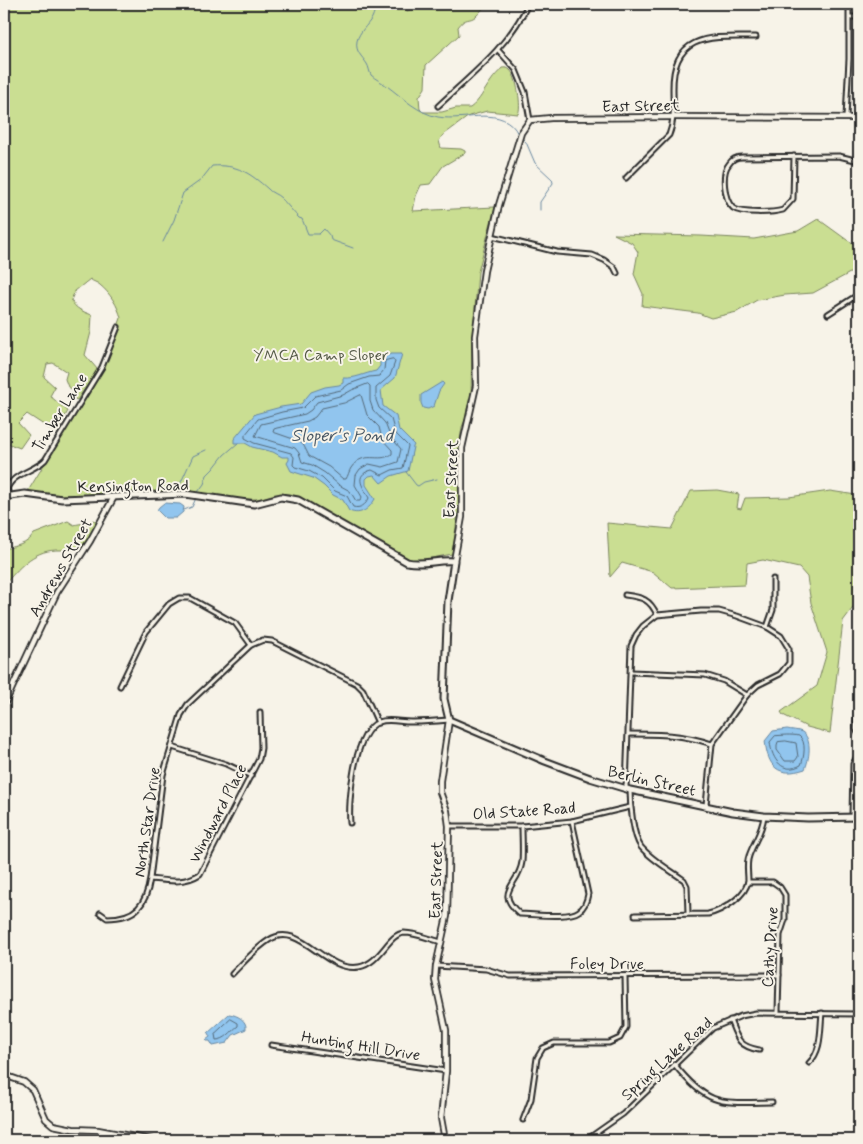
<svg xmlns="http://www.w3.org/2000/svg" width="863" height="1144" font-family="Mynerve,sans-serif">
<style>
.green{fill:#cade92;stroke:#7a845e}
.water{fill:#91c5ee;stroke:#6887a0}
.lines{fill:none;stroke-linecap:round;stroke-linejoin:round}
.shore{stroke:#546979;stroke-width:1}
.stream{stroke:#6887a0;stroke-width:1}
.minor-casing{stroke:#2b2b2b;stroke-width:7}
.tertiary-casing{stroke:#2b2b2b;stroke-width:8}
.secondary-casing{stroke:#2b2b2b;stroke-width:9}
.minor{stroke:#f7f3e8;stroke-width:3}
.tertiary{stroke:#f7f3e8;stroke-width:4.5}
.secondary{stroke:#f7f3e8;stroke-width:5}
.labels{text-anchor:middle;stroke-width:4;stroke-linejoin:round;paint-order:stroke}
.street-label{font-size:16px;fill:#2b2b2b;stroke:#f7f3e8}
.park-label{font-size:16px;fill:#535845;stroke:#f7f3e8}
.water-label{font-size:18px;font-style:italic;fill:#4a5966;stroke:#f7f3e8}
</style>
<rect width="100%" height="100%" fill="#f7f3e8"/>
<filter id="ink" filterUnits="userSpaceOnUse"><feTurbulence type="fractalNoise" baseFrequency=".02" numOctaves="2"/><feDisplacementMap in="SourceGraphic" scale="10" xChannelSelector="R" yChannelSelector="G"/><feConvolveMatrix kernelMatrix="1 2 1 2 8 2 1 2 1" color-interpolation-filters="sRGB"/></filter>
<g filter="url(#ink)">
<!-- green -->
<g class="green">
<path d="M4,4H403L407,7V11L415,8L419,4H488C483,7 480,13 476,16C469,22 466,16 458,27L459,35L426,65L425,88L419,97L420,109L423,112H442L456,108H470C480,101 484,90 491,81C494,76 498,73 502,68C505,68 507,67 510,70C517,76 522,108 518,114L487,111L469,116L442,136L439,141L441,148L461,149L465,151V153L443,166L430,184L421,185L416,196L413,211L495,207L478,272L472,342L471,396L467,409V415L462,427L458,453L459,507L452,554L412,562L291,494H275L258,499H243L181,491L60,495L28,491L105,364L121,318C118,306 110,293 100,285C97,282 93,282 90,279L75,291L71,300C75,309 84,312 92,315L91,332L85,355L98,370L77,400L71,397L74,390L68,387L65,379L67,372L53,363L47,364L44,377L55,387L50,396L68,411L56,433L27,414L18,423L29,435L20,448L4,442Z"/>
<path d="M818,219L847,240L859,246V268L813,293L785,295L757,300L737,312L711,318L698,313L642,306L643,294L634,274L638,252L632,243L614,234L701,236L754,239L798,231Z"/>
<path d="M717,490L739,494L737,508L741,509L745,498L789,497L830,491L856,495L859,514V604L855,605L843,621L830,733L807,727L783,715L781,712L817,686L827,652L811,603L807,577L799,568L763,560L747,563L745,585L672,588L653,572L622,563L610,577L607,523L672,529L691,491Z"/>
<path d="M93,520L98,521L83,548C73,550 66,550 56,550C32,551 18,569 4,585V549C16,546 27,545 34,534L68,521L74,525C81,523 87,524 93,520Z"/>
</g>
<!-- water -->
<g class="water">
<path d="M391,354H402L395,378L381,390L383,406L396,416L399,430L414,445L413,447L408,471L391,476L381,483L374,475L369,476L366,479V485L375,499C369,509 361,516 349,511L343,500L333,495L324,486L313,478L291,471L287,463L289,460V457H282L273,452L252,447L245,443H234V439L255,414L281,407L301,404L311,392L325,387L339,385L343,383V378C355,379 365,373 376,371L380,366V358Z"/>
<path d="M442,382L444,384L439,391L434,406L428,409L423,408L421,403V395Z"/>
<path d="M164,503L180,504L184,507L183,512L176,518H165L157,510L159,507Z"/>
<path d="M787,729C791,730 798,730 802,732C813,739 809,760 805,769C778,778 768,767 765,741L773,731Z"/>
<path d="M229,1014C237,1015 247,1020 246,1029L233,1035L227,1043L213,1046L210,1041H207L206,1040L210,1037L208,1033Z"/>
</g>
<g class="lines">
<!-- shore -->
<g class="shore">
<path d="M393,359L395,362L390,376L376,388V400L379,408L391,419L395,433L408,446L403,468L392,470L382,475L372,470C352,475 364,488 369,498C366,505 360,509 353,507L347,496L335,491L322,478L309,471L295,467L293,465L294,457L291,453L254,443L245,438V435L258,419L282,412L303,408L315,396L341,390L349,384L369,377L379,376L384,370L385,361Z"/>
<path d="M368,384L370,386V401L373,410L385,423L390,436L401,449L398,462L383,467L369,464L360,469L356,475L355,485L362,497L360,501H356L350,491L339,485L325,473L312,465L302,462L299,453L295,448L255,436L261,424L305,414L311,410L317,402L343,395L352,390Z"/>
<path d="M361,395L367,415L379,427L382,439L392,450V454C379,464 364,449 351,468C349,471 348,476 346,479H343L329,467L309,456L304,446L299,441L273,432L274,429L277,428L308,421L315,417L322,408L344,403Z"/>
<path d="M787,735C790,735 796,735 799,736C807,741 804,758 801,765C783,775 772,760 770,742L775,736Z"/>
<path d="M786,741L796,743L798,757L795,761H785L777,750V745L778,742Z"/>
<path d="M231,1019L238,1023V1026C231,1031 226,1040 216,1040L215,1034Z"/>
</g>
<!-- stream -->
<g class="stream">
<path d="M377,4C375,8 374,14 372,18C367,26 359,32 357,41C355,52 362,56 367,64C369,67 369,71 371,75C375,79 382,82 387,86C403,98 418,113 438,117C465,122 504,104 518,134"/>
<path d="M522,138L526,142L535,163L552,179L553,183L540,202V210"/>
<path d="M163,242L174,220L183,193L201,180L212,166C237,164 250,173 268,189C271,193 277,194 281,198C287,204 293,212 299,218L302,219L308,234H319L324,229L330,236L331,240L353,248"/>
<path d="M406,472L416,485L418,486L424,482L437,479"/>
<path d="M177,491L193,456L206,450"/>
<path d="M198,492L204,484L207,475L213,469L224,455L238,443"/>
<path d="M184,510L192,507L196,498"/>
</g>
<!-- minor casing -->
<g class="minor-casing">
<g id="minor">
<path d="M850,17H859"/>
<path d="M498,50L516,70L525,92L530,120"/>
<path d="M438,106C471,75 509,46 528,4"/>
<path d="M846,117L849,59V4"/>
<path d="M794,156L793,199L783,210C773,213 741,214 733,208C724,200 721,173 729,164C732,159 737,157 742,157L839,156L859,161"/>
<path d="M626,178L669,135C675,120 673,104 673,89C672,32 713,37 756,37"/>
<path d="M492,236L557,252L592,255L604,260L614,267L617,273"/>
<path d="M828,314L859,294"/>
<path d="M9,495L7,489C13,473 33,472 45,460L102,367L118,327"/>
<path d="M625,595C642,597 650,599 657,615"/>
<path d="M767,627L773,610V579"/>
<path d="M859,658L856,729L859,735"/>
<path d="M631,672L705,675L724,681L747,695"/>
<path d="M120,686L146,632L169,604L179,598H190L235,623L251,645"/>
<path d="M629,734C660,734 682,734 712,744"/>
<path d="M172,747L226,764L251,776"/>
<path d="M626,788L631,646L636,635L643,626L657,615L701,611H719L737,616L767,627L781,636L789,649V663L780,674L758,685L747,695L712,744L706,805"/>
<path d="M630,790C630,804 633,836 641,847C652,860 670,870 684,880L687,886L688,913"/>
<path d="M852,817L853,764L859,753"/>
<path d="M350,823C348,801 354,731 379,722C390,718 402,723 414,722C425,722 437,721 449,720"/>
<path d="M449,826H522L572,821L630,807"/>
<path d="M522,826C522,838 523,850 522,862C519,886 493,891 520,914C534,914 568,919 579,911C585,907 587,900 588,894L572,821"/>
<path d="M150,879C169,881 184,884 200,874L259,759L261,748L260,712"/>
<path d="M748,882H773L780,887L785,895V920L780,935L778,1012"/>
<path d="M100,913L107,918C136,918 146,905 150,879L163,775L181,715L188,704L251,645L263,640L272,641L357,684L363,690L378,723"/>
<path d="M635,915L708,914C722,911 747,896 748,880C748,872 746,864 749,856C754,841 762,833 764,816"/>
<path d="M436,966L486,969L510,976L779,975"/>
<path d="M232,974C244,962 255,949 269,940C300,920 324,973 359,967C381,963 388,934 404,933C416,933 430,939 441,942"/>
<path d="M730,1020C737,1038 738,1046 759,1050"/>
<path d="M271,1045L446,1071"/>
<path d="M809,1063C822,1051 820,1030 822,1013"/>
<path d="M674,1064C709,1107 720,1103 772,1102"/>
<path d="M523,1120L531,1099L537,1058L543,1048L554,1043H609L620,1038L626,1027L625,976"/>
<path d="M586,1140L623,1114L713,1028L741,1016L756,1013L859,1014"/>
</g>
</g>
<!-- tertiary casing -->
<g class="tertiary-casing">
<g id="tertiary">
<path d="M454,561L462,517V448L476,386L475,336L484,271L499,205L521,133L530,120L551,118L673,117L859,118"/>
<path d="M4,705L57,592L90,541L114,497"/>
<path d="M4,1075L24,1082L33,1090L46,1119L53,1125L73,1129L98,1130L151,1140"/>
<path d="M445,1140L441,1118L446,1071V1030L435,980L436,966L447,916L449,826L447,811L440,792V781L449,720"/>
</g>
</g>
<!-- secondary casing -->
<g class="secondary-casing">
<path id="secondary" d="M4,497L25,494L62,499L185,494L254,504L281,497L298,500L407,562C423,566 438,559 454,561L448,601L444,699L449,720L545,761L590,778L630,790L733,812L764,816L808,818L859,817"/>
</g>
<!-- minor -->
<use href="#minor" class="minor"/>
<!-- tertiary -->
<use href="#tertiary" class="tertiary"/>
<!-- secondary -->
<use href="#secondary" class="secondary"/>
</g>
</g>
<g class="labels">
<!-- street labels -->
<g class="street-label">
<text transform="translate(641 105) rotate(-1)" y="6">East Street</text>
<text transform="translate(59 412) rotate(-58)" y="6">Timber Lane</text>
<text transform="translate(450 479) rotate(-87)" y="6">East Street</text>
<text transform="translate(133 485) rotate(-1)" y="6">Kensington Road</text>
<text transform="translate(60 567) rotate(-60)" y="6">Andrews Street</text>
<text transform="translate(652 780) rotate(13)" y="6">Berlin Street</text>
<text transform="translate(524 810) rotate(-4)" y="6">Old State Road</text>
<text transform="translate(217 813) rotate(-63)" y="6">Windward Place</text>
<text transform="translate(146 822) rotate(-82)" y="6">North Star Drive</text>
<text transform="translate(435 880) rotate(-88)" y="6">East Street</text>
<text transform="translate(769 947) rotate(-86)" y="6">Cathy Drive</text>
<text x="607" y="969">Foley Drive</text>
<text transform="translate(361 1045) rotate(9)" y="6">Hunting Hill Drive</text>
<text transform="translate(666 1058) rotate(-42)" y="6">Spring Lake Road</text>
</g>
<!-- park labels -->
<g class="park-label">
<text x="321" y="360">YMCA Camp Sloper</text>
</g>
<!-- water labels -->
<g class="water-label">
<text x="342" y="441">Sloper's Pond</text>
</g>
</g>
<!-- margin -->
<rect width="863" height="1144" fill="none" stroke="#f7f3e8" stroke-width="20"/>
<rect x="10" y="10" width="843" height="1124" fill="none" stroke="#2b2b2b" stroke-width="2" filter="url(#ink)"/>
</svg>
